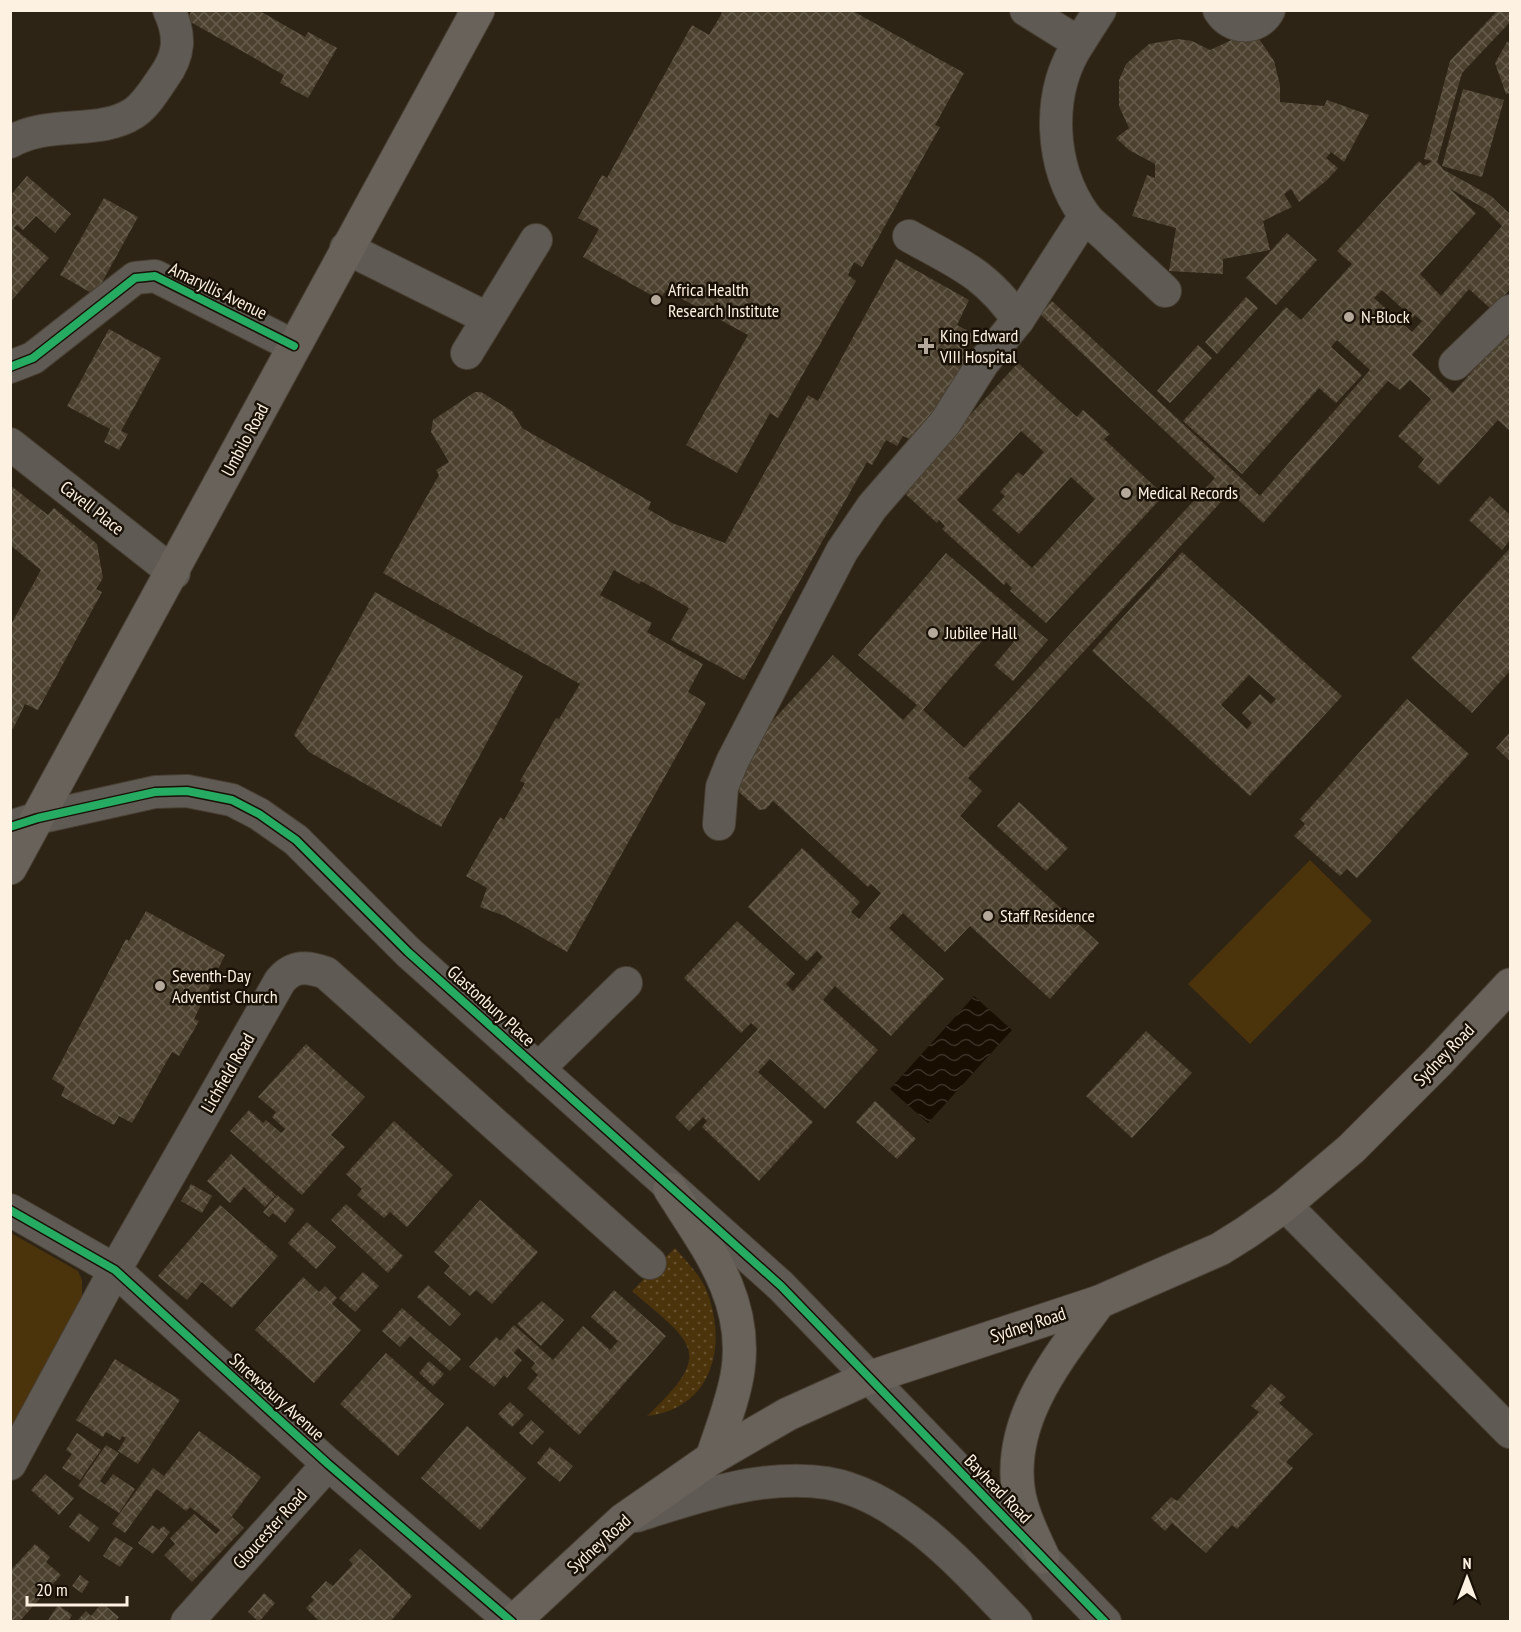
<svg xmlns="http://www.w3.org/2000/svg" width="1521" height="1632" font-family="'PT Sans Narrow',sans-serif">
<style>
.grass{fill:url(#grass-dots)}
.green{fill:#4b330c}
.water{fill:url(#water-waves)}
.building{fill:url(#building-cross-hatch);fill-rule:evenodd}
.lines{fill:none;stroke-linecap:round;stroke-linejoin:round}
.minor-casing{stroke:#494034;stroke-width:34}
.major-casing{stroke:#494034;stroke-width:35}
.minor{stroke:#5f5b54;stroke-width:32}
.major{stroke:#68625b;stroke-width:33}
.cycleway-casing{stroke:#191106;stroke-width:11}
.cycleway{stroke:#26ab63;stroke-width:8}
.poi-dot{fill:#b5a99b;stroke:#191106;stroke-width:2}
.labels{text-anchor:middle;stroke-width:5;stroke-linejoin:round;paint-order:stroke}
.poi-label{font-size:18px;fill:#fdf1e2;stroke:#191106;text-anchor:start}
.street-label{font-size:18px;fill:#fdf1e2;stroke:#191106}
</style>
<defs>
<pattern id="grass-dots" width="8" height="8" patternUnits="userSpaceOnUse" patternTransform="scale(1.5)"><rect width="8" height="8" fill="#4b330c"/><path d="M2 2h.1M6 6h.1" fill="none" stroke="#66512f" stroke-width="1.8" stroke-linecap="round"/></pattern>
<pattern id="water-waves" width="16" height="10" patternUnits="userSpaceOnUse" patternTransform="scale(1.5)"><rect width="16" height="10" fill="#190e02"/><path d="M0 5q4-4 8 0t8 0" fill="none" stroke="#3b3227"/></pattern>
<pattern id="building-cross-hatch" width="8" height="8" patternUnits="userSpaceOnUse" patternTransform="scale(1.5)"><rect width="8" height="8" fill="#4c412f"/><path d="M0 0l8 8M0 8l8-8" fill="none" stroke="#675d4d"/></pattern>
</defs>
<rect width="100%" height="100%" fill="#2e2416"/>
<!-- grass -->
<path class="grass" d="M675,1248C687,1262 704,1279 709,1297C727,1352 709,1409 647,1416C716,1351 693,1344 632,1291Z"/>
<!-- green -->
<g class="green">
<path d="M1310,860L1372,921L1250,1044L1188,984Z"/>
<path d="M11,1233L78,1271L82,1280V1302L11,1429Z"/>
</g>
<!-- water -->
<path class="water" d="M974,996L1012,1030L928,1123L890,1089Z"/>
<!-- building -->
<g class="building">
<path d="M192,10H258L305,37L308,32L337,48L308,98L280,83L284,75L187,20Z"/>
<path d="M718,10H851L964,73L935,125L940,127L862,267L854,262L848,275L856,281L778,418L770,413L737,473L686,445L748,335L666,290L660,300L583,257L599,229L578,218L602,175L607,178L692,25L709,35L722,13Z"/>
<path d="M1498,10H1510V22L1462,73L1437,162L1444,170L1491,196L1510,214V289L1492,310L1469,289L1412,355L1453,393L1510,329V431L1498,420L1439,485L1418,467L1424,459L1398,436L1431,399L1410,380L1400,390L1388,381L1263,523L1230,492L968,778L982,791L960,816L1099,943L1050,999L970,926L945,952L903,913L889,928L944,979L891,1036L835,986L823,1000L878,1050L825,1109L770,1059L758,1072L813,1122L759,1181L702,1127L707,1121L703,1117L689,1131L675,1117L758,1029L751,1023L741,1033L684,978L737,921L795,974L786,984L793,991L823,957L817,951L807,961L748,907L802,848L860,902L851,912L859,919L881,893L871,884L868,887L773,801L766,809L759,810L739,792L737,787L752,743L833,655L903,720L917,705L858,655L946,553L1048,640L1013,681L994,665L1014,642L995,626L923,710L964,748L1215,478L1040,314L1052,301L1260,496L1370,370L1337,340L1331,347L1362,375L1336,403L1319,388L1242,474L1183,421L1286,307L1301,320L1352,264L1337,251L1419,161L1424,166L1432,161L1424,159L1450,61ZM1449,188L1484,208L1502,226L1441,296L1420,274L1476,213ZM1382,290L1413,318L1415,315L1422,321L1412,332L1374,298Z"/>
<path d="M1253,30L1274,61L1280,85V102L1324,106L1327,100L1369,115L1344,162L1331,152L1326,158L1338,168L1326,181L1299,202L1291,189L1284,194L1292,207L1263,221L1270,250L1223,259V274L1169,271L1176,228L1132,216L1147,175L1155,178V164L1129,150L1116,138L1129,128L1119,106V80L1126,64L1149,44L1178,39L1192,41L1210,50Z"/>
<path d="M1510,41V93L1506,94L1495,63L1507,42Z"/>
<path d="M1463,89L1504,100L1482,177L1442,166Z"/>
<path d="M27,176L71,214L55,233L36,216L23,230L17,225L14,228L49,258L10,302V216L13,213L10,196Z"/>
<path d="M104,198L138,217L95,295L60,275Z"/>
<path d="M1287,233L1317,260L1276,305L1246,278Z"/>
<path d="M896,259L969,300L957,325L975,335L966,351L971,354L916,442L903,436L897,446L886,440L872,465L867,462L744,680L671,640L689,608L641,581L639,584L614,570L600,595L652,623L647,632L703,664L688,692L706,703L567,952L505,916L480,907L487,888L466,876L500,817L504,820L525,783L520,781L556,718L559,719L580,684L383,573L439,475L436,470L449,462L431,432L433,420L475,392H481L512,411L522,428L651,502L648,509L672,523L725,543L808,395L818,401Z"/>
<path d="M1246,297L1258,308L1217,354L1205,342Z"/>
<path d="M109,329L161,358L121,431L128,434L119,450L104,442L110,429L67,406Z"/>
<path d="M1198,345L1212,358L1170,403L1157,391Z"/>
<path d="M1018,363L1077,417L1083,410L1110,434L1104,439L1164,495L1046,623L1010,591L1012,588L1006,582L1004,585L942,529L945,526L939,520L937,523L901,490ZM1021,431L1044,452L1023,476L1018,472L1000,492L1005,496L992,510L1019,534L1071,477L1095,499L1032,568L957,500Z"/>
<path d="M10,485L48,515L54,508L97,544L103,578L96,589L102,592L38,710L25,704L13,729L10,727V626L41,570L10,545Z"/>
<path d="M1490,496L1510,515V540L1502,550L1469,520Z"/>
<path d="M1510,548V671L1472,713L1411,658Z"/>
<path d="M1182,552L1342,696L1250,796L1092,651ZM1249,675L1276,699L1271,704L1260,694L1242,713L1252,723L1247,729L1221,705Z"/>
<path d="M375,592L523,676L441,827L309,752L294,735Z"/>
<path d="M1407,699L1469,754L1357,878L1347,869L1340,876L1294,836L1305,824L1300,819Z"/>
<path d="M1510,732V761L1496,748Z"/>
<path d="M1019,802L1068,848L1046,871L997,826Z"/>
<path d="M146,911L225,955L194,1019L199,1021L179,1056L172,1052L132,1123L119,1116L114,1125L61,1096L65,1087L52,1079L126,939L129,941Z"/>
<path d="M1146,1031L1192,1073L1132,1138L1086,1096Z"/>
<path d="M306,1044L365,1097L331,1135L345,1147L302,1195L230,1131L249,1110L263,1123L266,1120L281,1133L285,1129L272,1117L276,1112L258,1097Z"/>
<path d="M875,1101L916,1139L897,1159L856,1122Z"/>
<path d="M394,1121L453,1175L407,1227L390,1212L384,1218L357,1195L362,1189L346,1174Z"/>
<path d="M231,1154L276,1195L265,1207L244,1187L230,1203L207,1181Z"/>
<path d="M191,1184L212,1196L202,1213L181,1201Z"/>
<path d="M277,1195L295,1210L285,1223L273,1213L269,1217L263,1212Z"/>
<path d="M480,1200L538,1252L492,1304L476,1290L470,1296L444,1273L450,1266L434,1252Z"/>
<path d="M346,1204L403,1256L388,1273L331,1220Z"/>
<path d="M220,1205L278,1256L232,1308L202,1282L187,1300L158,1276Z"/>
<path d="M307,1222L336,1247L316,1269L288,1243Z"/>
<path d="M363,1272L379,1286L355,1312L339,1298Z"/>
<path d="M303,1277L319,1292L325,1286L337,1298L332,1304L361,1330L314,1383L255,1330Z"/>
<path d="M428,1285L461,1314L450,1326L417,1297Z"/>
<path d="M614,1290L666,1336L579,1435L527,1388L538,1375L531,1368L535,1363L518,1348L514,1353L522,1360L507,1378L504,1375L494,1387L469,1367L496,1337L500,1341L514,1325L553,1360L583,1326L610,1350L618,1341L591,1317Z"/>
<path d="M542,1301L564,1320L541,1346L517,1324Z"/>
<path d="M402,1308L461,1359L450,1371L410,1336L400,1347L382,1331Z"/>
<path d="M386,1353L444,1404L398,1456L340,1404Z"/>
<path d="M115,1359L180,1400L138,1464L118,1451L126,1438L122,1436L120,1440L106,1432L103,1437L76,1420Z"/>
<path d="M429,1361L444,1374L433,1386L419,1373Z"/>
<path d="M1271,1384L1286,1397L1279,1403L1313,1434L1286,1462L1293,1468L1237,1529L1232,1525L1206,1553L1172,1523L1165,1531L1151,1518L1171,1497L1177,1501L1259,1412L1251,1406Z"/>
<path d="M510,1402L524,1415L512,1427L498,1414Z"/>
<path d="M531,1420L544,1432L532,1445L519,1433Z"/>
<path d="M467,1426L526,1478L480,1530L421,1478Z"/>
<path d="M199,1431L261,1477L227,1523L232,1517L244,1528L192,1582L164,1555L175,1544L170,1538L194,1514L216,1534L220,1530L190,1507L186,1511L157,1489L125,1533L112,1524L153,1468L164,1476Z"/>
<path d="M77,1433L101,1450L80,1480L62,1468L72,1454L66,1450Z"/>
<path d="M106,1445L119,1453L100,1481L105,1485L113,1474L135,1489L119,1513L78,1486Z"/>
<path d="M550,1447L573,1466L560,1482L537,1463Z"/>
<path d="M45,1474L74,1498L59,1515L31,1490Z"/>
<path d="M79,1513L99,1528L89,1542L69,1527Z"/>
<path d="M152,1525L159,1530L163,1526L170,1532L153,1554L138,1543Z"/>
<path d="M115,1537L133,1548L120,1567L103,1556Z"/>
<path d="M35,1544L50,1557L46,1562L61,1575L19,1622H10V1571Z"/>
<path d="M360,1549L412,1596L390,1622H320L306,1608L314,1600L311,1597L326,1581L333,1586L353,1564L349,1560Z"/>
<path d="M80,1575L89,1582L82,1593L72,1586Z"/>
<path d="M264,1593L275,1603L259,1622L248,1612Z"/>
<path d="M102,1603L119,1617L115,1622H76L86,1611L91,1616Z"/>
<path d="M58,1605L72,1615L68,1622H47Z"/>
</g>
<g class="lines">
<!-- minor casing -->
<g class="minor-casing">
<g id="minor">
<path d="M1026,10L1079,43L1100,10"/>
<path d="M1219,10C1231,30 1258,31 1269,10"/>
<path d="M1079,43C1046,93 1049,166 1085,216C1091,224 1101,231 1108,238C1127,256 1146,273 1165,291"/>
<path d="M10,142C50,119 99,136 134,113C146,105 154,91 163,78C180,55 181,36 169,10"/>
<path d="M909,236C957,263 986,273 1018,320"/>
<path d="M346,248L487,318"/>
<path d="M467,353L536,240"/>
<path d="M1455,364L1510,311"/>
<path d="M10,367L33,358L135,278L155,276L294,346"/>
<path d="M10,444L174,573"/>
<path d="M719,824L722,787L732,762L842,551L872,507L945,423L983,363L1018,320L1085,216"/>
<path d="M10,827L38,818L155,792L187,791L232,800L259,814L296,840L408,952L781,1286L1105,1622"/>
<path d="M538,1069L626,983"/>
<path d="M1285,1205L1510,1432"/>
<path d="M10,1210L115,1270L328,1464L512,1622"/>
<path d="M10,1464L115,1270L280,981C293,965 307,966 326,973L650,1263"/>
<path d="M636,1516C696,1497 763,1473 827,1483C901,1495 967,1571 1016,1622"/>
<path d="M187,1622L328,1464"/>
</g>
</g>
<!-- major casing -->
<g class="major-casing">
<g id="major">
<path d="M10,868L478,10"/>
<path d="M670,1189C706,1246 748,1298 738,1370C734,1399 721,1430 712,1458"/>
<path d="M1043,1557C1033,1535 1021,1512 1018,1488C1009,1416 1060,1356 1099,1302"/>
<path d="M513,1622L623,1520L712,1458L788,1414L868,1378L1099,1302L1220,1249L1247,1232L1285,1205L1351,1149L1438,1062L1510,985"/>
</g>
</g>
<!-- minor -->
<use href="#minor" class="minor"/>
<!-- major -->
<use href="#major" class="major"/>
<!-- cycleway casing -->
<g class="cycleway-casing">
<g id="cycleway">
<path d="M10,367L33,358L135,278L155,276L294,346"/>
<path d="M10,827L38,818L155,792L187,791L232,800L259,814L296,840L408,952L781,1286L1105,1622"/>
<path d="M10,1210L115,1270L328,1464L512,1622"/>
</g>
</g>
<!-- cycleway -->
<use href="#cycleway" class="cycleway"/>
</g>
<!-- markers -->
<g class="poi-dot">
<circle cx="656" cy="300" r="6"/>
<circle cx="1349" cy="317" r="6"/>
<path d="M923 337h6v6h6v6h-6v6h-6v-6h-6v-6h6z"/>
<circle cx="1126" cy="493" r="6"/>
<circle cx="933" cy="633" r="6"/>
<circle cx="988" cy="916" r="6"/>
<circle cx="160" cy="986" r="6"/>
</g>
<g class="labels">
<!-- poi labels -->
<g class="poi-label">
<text x="668" y="296">Africa Health<tspan x="668" dy="21">Research Institute</tspan></text>
<text x="1361" y="323">N-Block</text>
<text x="940" y="342">King Edward<tspan x="940" dy="21">VIII Hospital</tspan></text>
<text x="1138" y="499">Medical Records</text>
<text x="945" y="639">Jubilee Hall</text>
<text x="1000" y="922">Staff Residence</text>
<text x="172" y="982">Seventh-Day<tspan x="172" dy="21">Adventist Church</tspan></text>
</g>
<!-- street labels -->
<g class="street-label">
<text transform="translate(218 291) rotate(26)" y="6">Amaryllis Avenue</text>
<text transform="translate(245 440) rotate(-62)" y="6">Umbilo Road</text>
<text transform="translate(92 508) rotate(38)" y="6">Cavell Place</text>
<text transform="translate(491 1006) rotate(42)" y="6">Glastonbury Place</text>
<text transform="translate(1444 1055) rotate(-46)" y="6">Sydney Road</text>
<text transform="translate(228 1073) rotate(-60)" y="6">Lichfield Road</text>
<text transform="translate(1028 1325) rotate(-18)" y="6">Sydney Road</text>
<text transform="translate(277 1397) rotate(42)" y="6">Shrewsbury Avenue</text>
<text transform="translate(998 1489) rotate(46)" y="6">Bayhead Road</text>
<text transform="translate(270 1529) rotate(-48)" y="6">Gloucester Road</text>
<text transform="translate(599 1544) rotate(-42)" y="6">Sydney Road</text>
</g>
</g>
<!-- border -->
<rect width="1521" height="1632" fill="none" stroke="#fdf1e2" stroke-width="24"/>
<!-- north arrow -->
<g transform="translate(1467 1578)" stroke="#191106" stroke-width="4.5" paint-order="stroke">
<path d="M0-4.5L10 22L0 15L-10 22Z" fill="#fdf1e2"/>
<text y="-9" font-size="16" font-weight="bold" text-anchor="middle" fill="#fdf1e2">N</text>
</g>
<!-- scale -->
<path d="M27 1596v9h100v-9" fill="none" stroke="#fdf1e2" stroke-width="3"/>
<text x="36" y="1596" font-size="18" fill="#fdf1e2" stroke="#191106" stroke-width="4.5" paint-order="stroke">20 m</text>
</svg>
